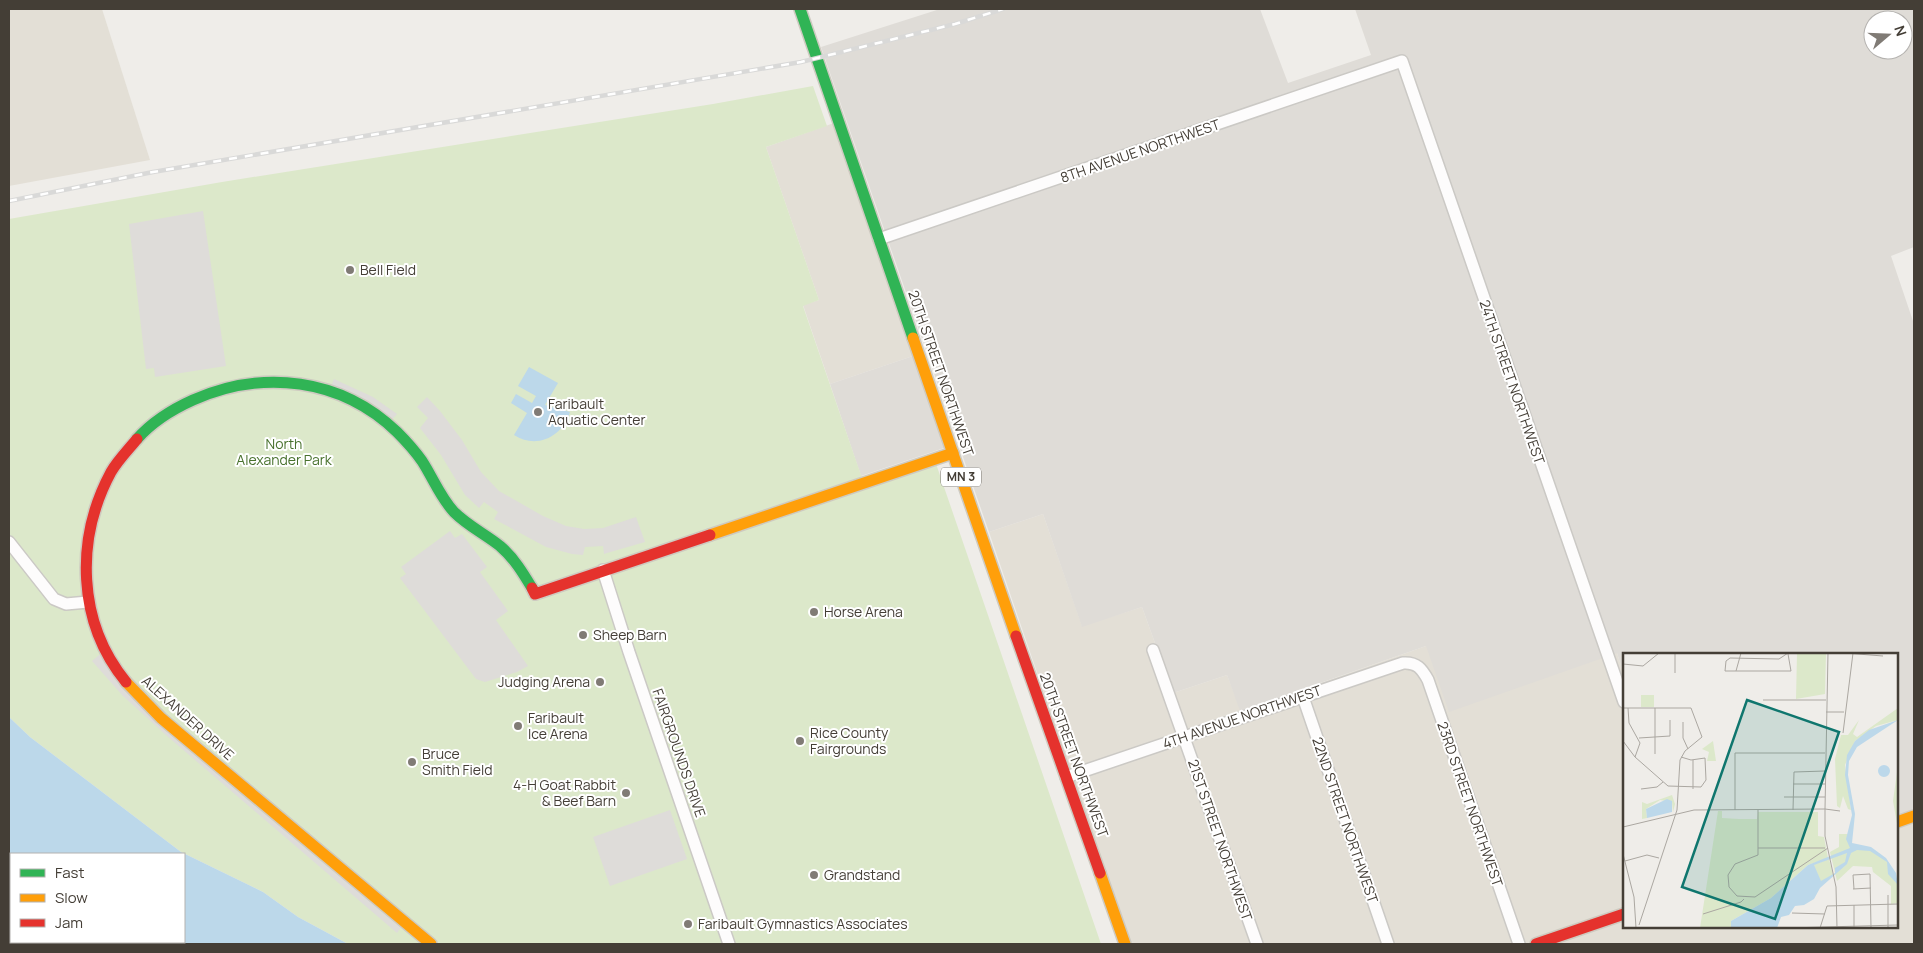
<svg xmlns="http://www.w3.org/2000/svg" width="1923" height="953" font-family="Manrope,sans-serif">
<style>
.residential{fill:#e3dfd6}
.industrial{fill:#dfdcd7;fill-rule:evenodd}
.green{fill:#dce8ca}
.parking{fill:#dedcd9}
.water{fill:#bcd8ea;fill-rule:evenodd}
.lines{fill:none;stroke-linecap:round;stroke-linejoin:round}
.street-casing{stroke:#cbc9c5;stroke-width:14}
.fast-casing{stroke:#cecac0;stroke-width:14}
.slow-casing{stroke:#cecac0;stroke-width:14}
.jam-casing{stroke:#cecac0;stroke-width:14}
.street{stroke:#fdfcfc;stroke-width:11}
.fast{stroke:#30b455;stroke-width:11}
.slow{stroke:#ff9f0a;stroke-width:11}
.jam{stroke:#e5322d;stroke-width:11}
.rail-casing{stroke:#d9d9d8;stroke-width:4.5}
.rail{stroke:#fff;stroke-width:2.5;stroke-dasharray:8;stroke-linecap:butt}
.poi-dot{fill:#807b75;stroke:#fff;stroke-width:2}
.labels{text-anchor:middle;stroke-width:4;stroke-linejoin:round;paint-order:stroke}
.shield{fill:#fff;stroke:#7c7872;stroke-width:1}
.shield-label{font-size:12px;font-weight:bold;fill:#443e36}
.street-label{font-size:14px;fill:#443e36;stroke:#fff}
.poi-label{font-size:14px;fill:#443e36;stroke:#fff;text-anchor:start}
.park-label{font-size:14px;fill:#48712d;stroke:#fff}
.inset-road{fill:none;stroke:#aba7a1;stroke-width:1}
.view{fill:#0f766e;fill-opacity:0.15;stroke:#0f766e;stroke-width:2.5}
.inset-edge{fill:none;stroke:#443e36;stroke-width:2.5}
</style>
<rect width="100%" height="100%" fill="#efede9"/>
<!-- residential -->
<g class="residential">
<path d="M9,9H102L150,160L9,186Z"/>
<path d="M834,123L916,355L830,384L803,305L819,300L766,147Z"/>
<path d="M1043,514L1082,626L1142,607L1173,693L1227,675L1241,711L1426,646L1617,653L1624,675V927H1897V817L1914,811V944H1130L989,532Z"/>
</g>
<!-- industrial -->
<g class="industrial">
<path d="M940,9H1260L1288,83L1371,55L1355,9H1914V247L1891,256L1914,324V811L1897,817V654H1624V675L1617,653L1449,712L1426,646L1240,711L1227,675L1173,693L1142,607L1082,627L1043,514L989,532L821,47ZM1873,20H1903V50H1873Z"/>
<path d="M916,355L947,447L861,476L830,384Z"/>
</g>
<!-- green -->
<path class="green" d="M813,86L827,126L766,147L819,300L803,306L862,478L933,455L1101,944H348L298,917L263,892L181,852L30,737L9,717V219L222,182L713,104Z"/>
<!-- parking -->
<g class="parking">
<path d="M203,211L226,366L155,377L154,368L146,369L129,224Z"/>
<path d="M334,379L373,397L397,414L388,424L329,391Z"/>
<path d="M427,397L440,411L462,440L481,472L499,491L543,516L566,526L584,529L603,528L636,517L645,542L607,553L604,554L603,546L585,547L583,555L572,554L546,547L494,519L498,512L484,502L479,508L465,495L441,455L420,428L428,418L417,407Z"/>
<path d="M450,531L455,538L462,534L487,567L480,572L508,611L496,620L528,666L517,672L485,682L476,679L400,578L406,574L401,567Z"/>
<path d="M105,650L118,672L404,923L397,933L167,736L123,696L92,661Z"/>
<path d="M670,810L687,859L610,886L593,837Z"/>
</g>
<!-- water -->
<g class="water">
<path d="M529,367L558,383L545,405L570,412C563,436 537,450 514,435L527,413L511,403L516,394L532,403L536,396L518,386Z"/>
<path d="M9,717L30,737L181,852L263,892L298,917L348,944H9ZM11,854H184V942H11Z"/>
</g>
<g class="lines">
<!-- street casing -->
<g class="street-casing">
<g id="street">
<path d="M879,239L1402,61L1624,702"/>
<path d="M9,542L54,599L66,604L88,602"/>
<path d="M603,570L629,652L729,944"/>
<path d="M1153,650L1257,944"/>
<path d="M1303,697L1388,944"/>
<path d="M1066,777L1403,663C1417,662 1422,669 1428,680L1519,944"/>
</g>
</g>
<!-- fast casing -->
<g class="fast-casing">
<g id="fast">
<path d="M800,9L913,338"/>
<path d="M137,439C152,422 173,409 193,400C263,369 341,378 397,432C406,441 415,451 422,461C433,478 440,497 454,512C468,526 485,534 500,546C514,558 523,573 532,588"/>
</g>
</g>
<!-- slow casing -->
<g class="slow-casing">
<g id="slow">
<path d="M913,338L1016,636"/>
<path d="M710,535L953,453"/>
<path d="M126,682L161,718L431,944"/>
<path d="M1897,822L1914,816"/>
<path d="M1100,873L1125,944"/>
</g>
</g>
<!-- jam casing -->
<g class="jam-casing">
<g id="jam">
<path d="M532,588L535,594L710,535"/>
<path d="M1016,636L1100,873"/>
<path d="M126,682C77,622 75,539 111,472C118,460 129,449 137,439"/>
<path d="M1536,944L1624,914"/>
</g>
</g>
<!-- street -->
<use href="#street" class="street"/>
<!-- fast -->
<use href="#fast" class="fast"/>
<!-- slow -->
<use href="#slow" class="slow"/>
<!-- jam -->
<use href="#jam" class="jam"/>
<!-- rail casing -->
<g class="rail-casing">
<path id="rail" d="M9,201L153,172L801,62L955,24L1003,9"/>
</g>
<!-- rail -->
<use href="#rail" class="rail"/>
</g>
<!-- markers -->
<g class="poi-dot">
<circle cx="350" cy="270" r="5"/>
<circle cx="538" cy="412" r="5"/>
<circle cx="814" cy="612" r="5"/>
<circle cx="583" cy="635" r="5"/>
<circle cx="600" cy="682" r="5"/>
<circle cx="518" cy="726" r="5"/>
<circle cx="800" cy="741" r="5"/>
<circle cx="412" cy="762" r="5"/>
<circle cx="626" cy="793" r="5"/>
<circle cx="814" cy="875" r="5"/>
<circle cx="688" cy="924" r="5"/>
</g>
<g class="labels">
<!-- shield labels -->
<rect class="shield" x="941" y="467.5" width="40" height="19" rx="4"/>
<g class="shield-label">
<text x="961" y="481">MN 3</text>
</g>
<!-- street labels -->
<g class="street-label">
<text transform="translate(1140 151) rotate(-19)" y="5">8TH AVENUE NORTHWEST</text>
<text transform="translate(941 373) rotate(71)" y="5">20TH STREET NORTHWEST</text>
<text transform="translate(1512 382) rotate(71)" y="5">24TH STREET NORTHWEST</text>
<text transform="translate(1242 717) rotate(-19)" y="5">4TH AVENUE NORTHWEST</text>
<text transform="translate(188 718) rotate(42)" y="5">ALEXANDER DRIVE</text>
<text transform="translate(679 753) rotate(71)" y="5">FAIRGROUNDS DRIVE</text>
<text transform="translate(1074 755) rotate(70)" y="5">20TH STREET NORTHWEST</text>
<text transform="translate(1470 804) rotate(71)" y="5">23RD STREET NORTHWEST</text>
<text transform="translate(1345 820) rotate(71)" y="5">22ND STREET NORTHWEST</text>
<text transform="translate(1220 840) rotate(71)" y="5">21ST STREET NORTHWEST</text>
</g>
<!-- poi labels -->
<g class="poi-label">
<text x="360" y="275">Bell Field</text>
<text x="548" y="409">Faribault<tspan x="548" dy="16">Aquatic Center</tspan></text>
<text x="824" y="617">Horse Arena</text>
<text x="593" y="640">Sheep Barn</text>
<text x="590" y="687" text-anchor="end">Judging Arena</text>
<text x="528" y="723">Faribault<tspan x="528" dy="16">Ice Arena</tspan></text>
<text x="810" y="738">Rice County<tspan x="810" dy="16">Fairgrounds</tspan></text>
<text x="422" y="759">Bruce<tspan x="422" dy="16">Smith Field</tspan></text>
<text x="616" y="790" text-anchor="end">4-H Goat Rabbit<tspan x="616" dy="16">&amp; Beef Barn</tspan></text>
<text x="824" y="880">Grandstand</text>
<text x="698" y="929">Faribault Gymnastics Associates</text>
</g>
<!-- park labels -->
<g class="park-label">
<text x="284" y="449">North<tspan x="284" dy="16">Alexander Park</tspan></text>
</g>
</g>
<!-- overview -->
<g transform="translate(1623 653)">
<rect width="275" height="275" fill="#efede9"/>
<path d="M174,0H203L202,41L173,46ZM18,42H31V54H18ZM275,55V67L253,73L232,88L222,112L228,157L225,156L220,143L217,155L214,153L212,106L218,82H225L236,67L230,81L234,84ZM90,88L93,108H84L86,99L79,96ZM275,112V176L270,148ZM49,142L52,151L50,159L49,149L37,147L23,156L24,165L19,166V149L24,151ZM95,158H99V165L116,166H134L135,159H195V183L201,184L205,205L185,212L148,245L108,268V275H77ZM216,181H225L229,194L250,198L266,210L275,229V250L268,251V233L250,219L249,214L230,213L214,228L207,199L216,194ZM206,206L210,222L198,229L190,212Z" fill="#dce8ca"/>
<path d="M275,67L234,94L226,108L225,122L232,161L229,190L248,194L263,205L273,220L275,232L265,221L264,209L247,198L234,197L228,200L224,211L197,235L191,246L181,252L172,253L166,262L158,264L154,275H108V268L148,245L185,212L227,195L223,186L229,162L222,122L224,102L232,88L246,77ZM224,200L222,209L212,215V220L198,228L191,212ZM255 118a6 6 0 1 1 12 0a6 6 0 1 1-12 0ZM44,146L49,148V159L24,165L23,156Z" fill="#bcd8ea" fill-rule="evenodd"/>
<path class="inset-road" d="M52,0V20M222,0L260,3M165,1L168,18H102L103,8L107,5L156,6L165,0M0,11L20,13L36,0M113,18L118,0M140,47H203M0,55H68L79,84L62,98L57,107L54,157L16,272M5,55L6,70L17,90L12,104M203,59H221M60,69V85L65,96M220,80L230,0M16,85L47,83V67M0,88L12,104L45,133L78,134L83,127L82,105L68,107L58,104M32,101V55M170,131H202M18,136L34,134L40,129M70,136V107M161,144H202M112,157V100H202M135,157V202L112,211L105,222L106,234L114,243L132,244L205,195M170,157L171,119L202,118M0,174L71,157L202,156L205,0M135,195H202M0,201L11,244L13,275M2,208L24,202L36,205M230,236L248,235M231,236L230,222L247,221L248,275M231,252V275M169,260L202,261M80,261L118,249L121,246M165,275L275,272M197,275L204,253L275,251M214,275L213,234L202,183V156L217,158M265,275V242"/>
<path class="view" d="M124,47L216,79L152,266L59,234Z"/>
<rect width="275" height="275" class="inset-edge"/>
</g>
<!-- border -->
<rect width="1923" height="953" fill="none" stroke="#443e36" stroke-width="20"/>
<!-- legend -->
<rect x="10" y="853" width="175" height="90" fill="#ffffff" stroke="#b4b2af"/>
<rect x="20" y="869" width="25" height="8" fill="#30b455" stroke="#b4b2af"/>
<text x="55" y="878" font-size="15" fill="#443e36">Fast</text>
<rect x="20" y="894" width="25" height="8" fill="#ff9f0a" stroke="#b4b2af"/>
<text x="55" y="903" font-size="15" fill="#443e36">Slow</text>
<rect x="20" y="919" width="25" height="8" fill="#e5322d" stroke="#b4b2af"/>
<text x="55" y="928" font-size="15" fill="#443e36">Jam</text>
<!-- north arrow -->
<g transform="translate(1888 35) rotate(71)"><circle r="24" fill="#ffffff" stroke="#b4b2af"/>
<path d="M0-4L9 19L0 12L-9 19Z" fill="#807b75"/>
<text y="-8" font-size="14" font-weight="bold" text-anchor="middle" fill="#443e36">N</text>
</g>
</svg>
